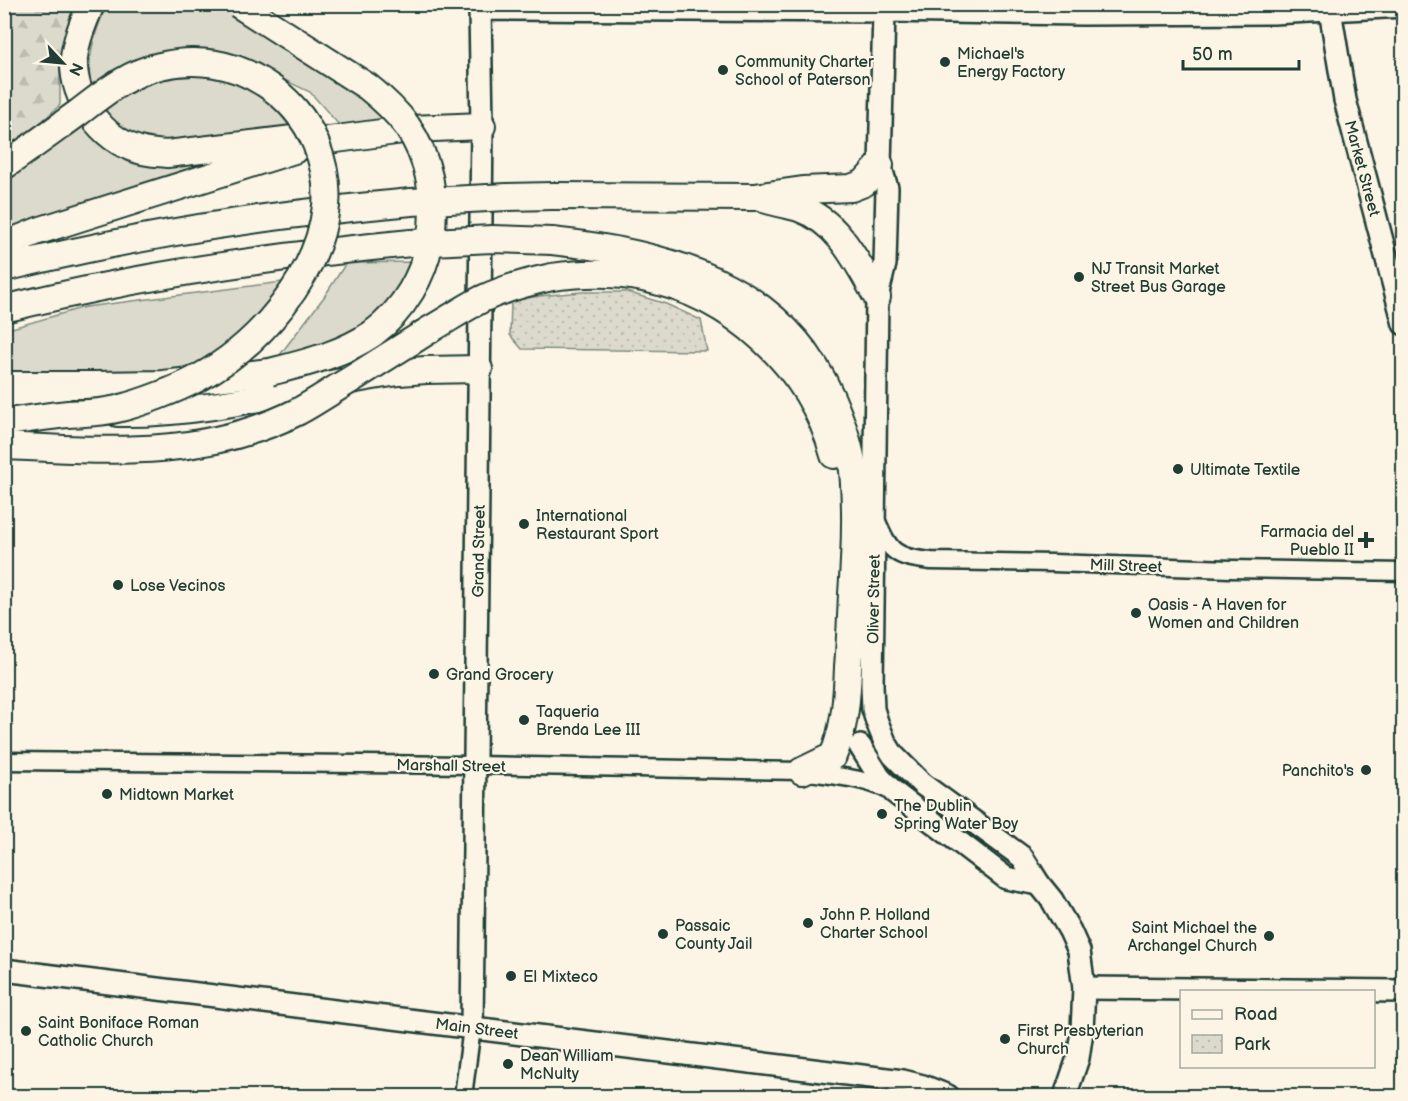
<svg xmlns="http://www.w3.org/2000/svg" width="1408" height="1101" font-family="'Balsamiq Sans',sans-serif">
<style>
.green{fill:#dcdacc;stroke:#7e8c80;stroke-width:1.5}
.forest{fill:url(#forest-firs);stroke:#7e8c80;stroke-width:1.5}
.park{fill:url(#park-dots);stroke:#7e8c80;stroke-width:1.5}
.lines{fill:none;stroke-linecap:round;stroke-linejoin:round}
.minor-casing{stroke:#1f3d34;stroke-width:21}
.major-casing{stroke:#1f3d34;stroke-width:26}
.highway-casing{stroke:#1f3d34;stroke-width:30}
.minor{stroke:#fcf5e5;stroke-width:16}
.major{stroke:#fcf5e5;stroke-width:21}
.highway{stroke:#fcf5e5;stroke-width:26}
.highway-bridge-casing{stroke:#1f3d34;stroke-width:30;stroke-linecap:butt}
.highway-bridge{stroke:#fcf5e5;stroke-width:26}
.poi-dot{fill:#1f3d34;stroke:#fcf5e5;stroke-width:2}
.labels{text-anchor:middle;stroke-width:4.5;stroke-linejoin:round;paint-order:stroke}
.poi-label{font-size:16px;fill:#1f3d34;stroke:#fcf5e5;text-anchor:start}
.street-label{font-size:16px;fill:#1f3d34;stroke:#fcf5e5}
</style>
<defs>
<pattern id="forest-firs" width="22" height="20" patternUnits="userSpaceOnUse" patternTransform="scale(1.5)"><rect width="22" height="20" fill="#dcdacc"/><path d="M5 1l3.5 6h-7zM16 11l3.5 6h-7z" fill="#bcbcb0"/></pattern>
<pattern id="park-dots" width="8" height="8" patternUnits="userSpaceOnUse" patternTransform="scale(1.5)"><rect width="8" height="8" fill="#dcdacc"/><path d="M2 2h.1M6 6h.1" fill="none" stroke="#bcbcb0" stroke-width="1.8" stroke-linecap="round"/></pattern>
</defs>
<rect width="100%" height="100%" fill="#fcf5e5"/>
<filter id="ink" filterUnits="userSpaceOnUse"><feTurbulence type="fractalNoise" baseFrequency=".0167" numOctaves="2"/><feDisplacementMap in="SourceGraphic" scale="12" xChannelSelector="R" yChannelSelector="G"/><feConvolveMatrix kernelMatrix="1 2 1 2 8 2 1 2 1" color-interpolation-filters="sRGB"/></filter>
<g filter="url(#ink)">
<!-- green -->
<g class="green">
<path d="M107,5H220L398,119L340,126L310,92L226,52L145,62L91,91C86,59 94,33 107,5Z"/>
<path d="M189,74L223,78L257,91L279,112L295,133L179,146L126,135L101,111L128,91L157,80Z"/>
<path d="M86,120L158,164L209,162L208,166L102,204L5,231V182Z"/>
<path d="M416,262L380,317L345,339L279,356L324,297L346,263Z"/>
<path d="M282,282L280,296L225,346L180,375H5V330L85,307Z"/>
</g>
<!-- forest -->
<path class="forest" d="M5,5H75L70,17L60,55V105L5,155Z"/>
<!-- park -->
<path class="park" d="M582,292H627L666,304L701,320L707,351L522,349L510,335L511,301L539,296Z"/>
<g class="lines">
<!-- minor casing -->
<g class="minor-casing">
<g id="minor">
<path d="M875,517C890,552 893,557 931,561L1053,563L1231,569L1404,572"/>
<path d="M4,761L475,765L802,771C833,776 862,777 891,791"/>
<path d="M463,1096L472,1028"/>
</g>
</g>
<!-- major casing -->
<g class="major-casing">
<g id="major">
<path d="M1330,10L1345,100L1404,324"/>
<path d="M884,11L880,165L887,188L885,264L877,297L872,685L873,709L877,722L885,742L893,755L922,784L1022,857L1039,884L1052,900L1070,931L1079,951L1084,988L1082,1031L1078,1058L1065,1096"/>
<path d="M860,746L880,778L895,793L1006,878L1039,884"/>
<path d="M4,970L903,1081L923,1086L948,1096"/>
<path d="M1084,988L1404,991"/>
<path d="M472,1028L482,126L480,9L884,11L1083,14L1273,13L1404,6"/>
</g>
</g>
<!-- highway casing -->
<g class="highway-casing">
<g id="highway">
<path d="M91,4C84,21 76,39 74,58C72,98 101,139 139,150C149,153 158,153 167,154L293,139L329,140L411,129L482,126"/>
<path d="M552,196L755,197L803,190L851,188L864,183L880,165"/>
<path d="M767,200C777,203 788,205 799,208C839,222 857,262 877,297"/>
<path d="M552,241C666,253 781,283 831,397C841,420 851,446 853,471C857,512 855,553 852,594C851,618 850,642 848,667C847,697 845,728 833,756L802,771"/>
<path d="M4,245L38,231L294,150"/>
<path d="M4,268C98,245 192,227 288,215C329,210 370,206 411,202"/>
<path d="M552,277C582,273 612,272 643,278C733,296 810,366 834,455"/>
<path d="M4,309C138,275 274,256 411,243"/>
<path d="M4,385H94L163,384L270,372"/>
<path d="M4,403L64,410"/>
<path d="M118,413C213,415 306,385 399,372L426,370L479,369"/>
</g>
</g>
<!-- minor -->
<use href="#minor" class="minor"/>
<!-- major -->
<use href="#major" class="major"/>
<!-- highway -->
<use href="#highway" class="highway"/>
<!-- highway-bridge casing -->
<g class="highway-bridge-casing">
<g id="highway-bridge">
<path d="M238,4L368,87C383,99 396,111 407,126C452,192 437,286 372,334C341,355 305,363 270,372"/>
<path d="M4,166C29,149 53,131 78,113C103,94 128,73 160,66C196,57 233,63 264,83C287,97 306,119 316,144C324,164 328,185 326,206C319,276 258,346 198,378C176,390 141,403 117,409C101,413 84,413 68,414C46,416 26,420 4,422"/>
<path d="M411,202L507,197L552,196"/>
<path d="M411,243L492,239L552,241"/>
<path d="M4,446C108,451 204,459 299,411C317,401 333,390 350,380C377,363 404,346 431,329C448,319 465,308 482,299C504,289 528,282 552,277"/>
</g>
</g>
<!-- highway-bridge -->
<use href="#highway-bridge" class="highway-bridge"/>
</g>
</g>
<!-- markers -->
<g class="poi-dot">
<circle cx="945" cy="62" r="6"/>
<circle cx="723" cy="70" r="6"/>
<circle cx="1079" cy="277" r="6"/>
<circle cx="1178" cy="469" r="6"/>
<circle cx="524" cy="524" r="6"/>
<path d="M1363 531h6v6h6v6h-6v6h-6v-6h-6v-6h6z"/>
<circle cx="118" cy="585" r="6"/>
<circle cx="1136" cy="613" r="6"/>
<circle cx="434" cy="674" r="6"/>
<circle cx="524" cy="720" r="6"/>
<circle cx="1366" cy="770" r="6"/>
<circle cx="107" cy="794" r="6"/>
<circle cx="882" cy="814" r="6"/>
<circle cx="808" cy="923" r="6"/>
<circle cx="663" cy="934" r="6"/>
<circle cx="1269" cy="936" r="6"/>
<circle cx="511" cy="976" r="6"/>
<circle cx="26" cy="1031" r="6"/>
<circle cx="1005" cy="1039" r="6"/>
<circle cx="508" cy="1064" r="6"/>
</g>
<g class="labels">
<!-- poi labels -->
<g class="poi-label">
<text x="957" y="59">Michael's<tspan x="957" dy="18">Energy Factory</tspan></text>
<text x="735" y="67">Community Charter<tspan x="735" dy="18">School of Paterson</tspan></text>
<text x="1091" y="274">NJ Transit Market<tspan x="1091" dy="18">Street Bus Garage</tspan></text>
<text x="1190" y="475">Ultimate Textile</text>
<text x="536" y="521">International<tspan x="536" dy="18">Restaurant Sport</tspan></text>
<text x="1354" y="537" text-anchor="end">Farmacia del<tspan x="1354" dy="18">Pueblo II</tspan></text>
<text x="130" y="591">Lose Vecinos</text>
<text x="1148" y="610">Oasis - A Haven for<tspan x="1148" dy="18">Women and Children</tspan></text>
<text x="446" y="680">Grand Grocery</text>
<text x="536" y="717">Taqueria<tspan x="536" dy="18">Brenda Lee III</tspan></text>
<text x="1354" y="776" text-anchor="end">Panchito's</text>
<text x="119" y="800">Midtown Market</text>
<text x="894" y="811">The Dublin<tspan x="894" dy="18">Spring Water Boy</tspan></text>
<text x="820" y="920">John P. Holland<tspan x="820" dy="18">Charter School</tspan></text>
<text x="675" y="931">Passaic<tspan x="675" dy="18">County Jail</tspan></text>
<text x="1257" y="933" text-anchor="end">Saint Michael the<tspan x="1257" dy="18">Archangel Church</tspan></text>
<text x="523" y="982">El Mixteco</text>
<text x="38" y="1028">Saint Boniface Roman<tspan x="38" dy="18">Catholic Church</tspan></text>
<text x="1017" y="1036">First Presbyterian<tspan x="1017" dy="18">Church</tspan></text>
<text x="520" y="1061">Dean William<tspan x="520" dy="18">McNulty</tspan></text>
</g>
<!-- street labels -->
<g class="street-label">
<text transform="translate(1363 168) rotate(75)" y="6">Market Street</text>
<text transform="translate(478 551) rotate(-89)" y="6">Grand Street</text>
<text transform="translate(1126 565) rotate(2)" y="6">Mill Street</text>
<text transform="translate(873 599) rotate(-89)" y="6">Oliver Street</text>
<text transform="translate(451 765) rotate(1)" y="6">Marshall Street</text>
<text transform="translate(477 1028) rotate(7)" y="6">Main Street</text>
</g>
</g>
<!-- margin -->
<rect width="1408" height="1101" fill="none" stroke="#fcf5e5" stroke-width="24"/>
<rect x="12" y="12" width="1384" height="1077" fill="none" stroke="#1f3d34" stroke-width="2" filter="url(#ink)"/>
<!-- legend -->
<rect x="1180" y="990" width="195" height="78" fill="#fcf5e5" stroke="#a4ab9e" stroke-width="1.5"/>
<rect x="1192" y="1010" width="30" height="9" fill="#fcf5e5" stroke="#a4ab9e" stroke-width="1.5"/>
<text x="1234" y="1020" font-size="18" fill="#1f3d34">Road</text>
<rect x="1192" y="1035" width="30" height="18" fill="url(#park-dots)" stroke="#a4ab9e" stroke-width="1.5"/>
<text x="1234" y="1050" font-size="18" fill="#1f3d34">Park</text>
<!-- north arrow -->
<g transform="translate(63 63) rotate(116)" stroke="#fcf5e5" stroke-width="4.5" paint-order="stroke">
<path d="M0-4.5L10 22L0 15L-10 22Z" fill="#1f3d34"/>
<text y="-9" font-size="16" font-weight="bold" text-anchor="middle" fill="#1f3d34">N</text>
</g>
<!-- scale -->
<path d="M1183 60v9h116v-9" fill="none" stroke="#1f3d34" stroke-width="3"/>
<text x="1192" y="60" font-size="18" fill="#1f3d34" stroke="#fcf5e5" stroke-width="4.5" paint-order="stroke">50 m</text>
</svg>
